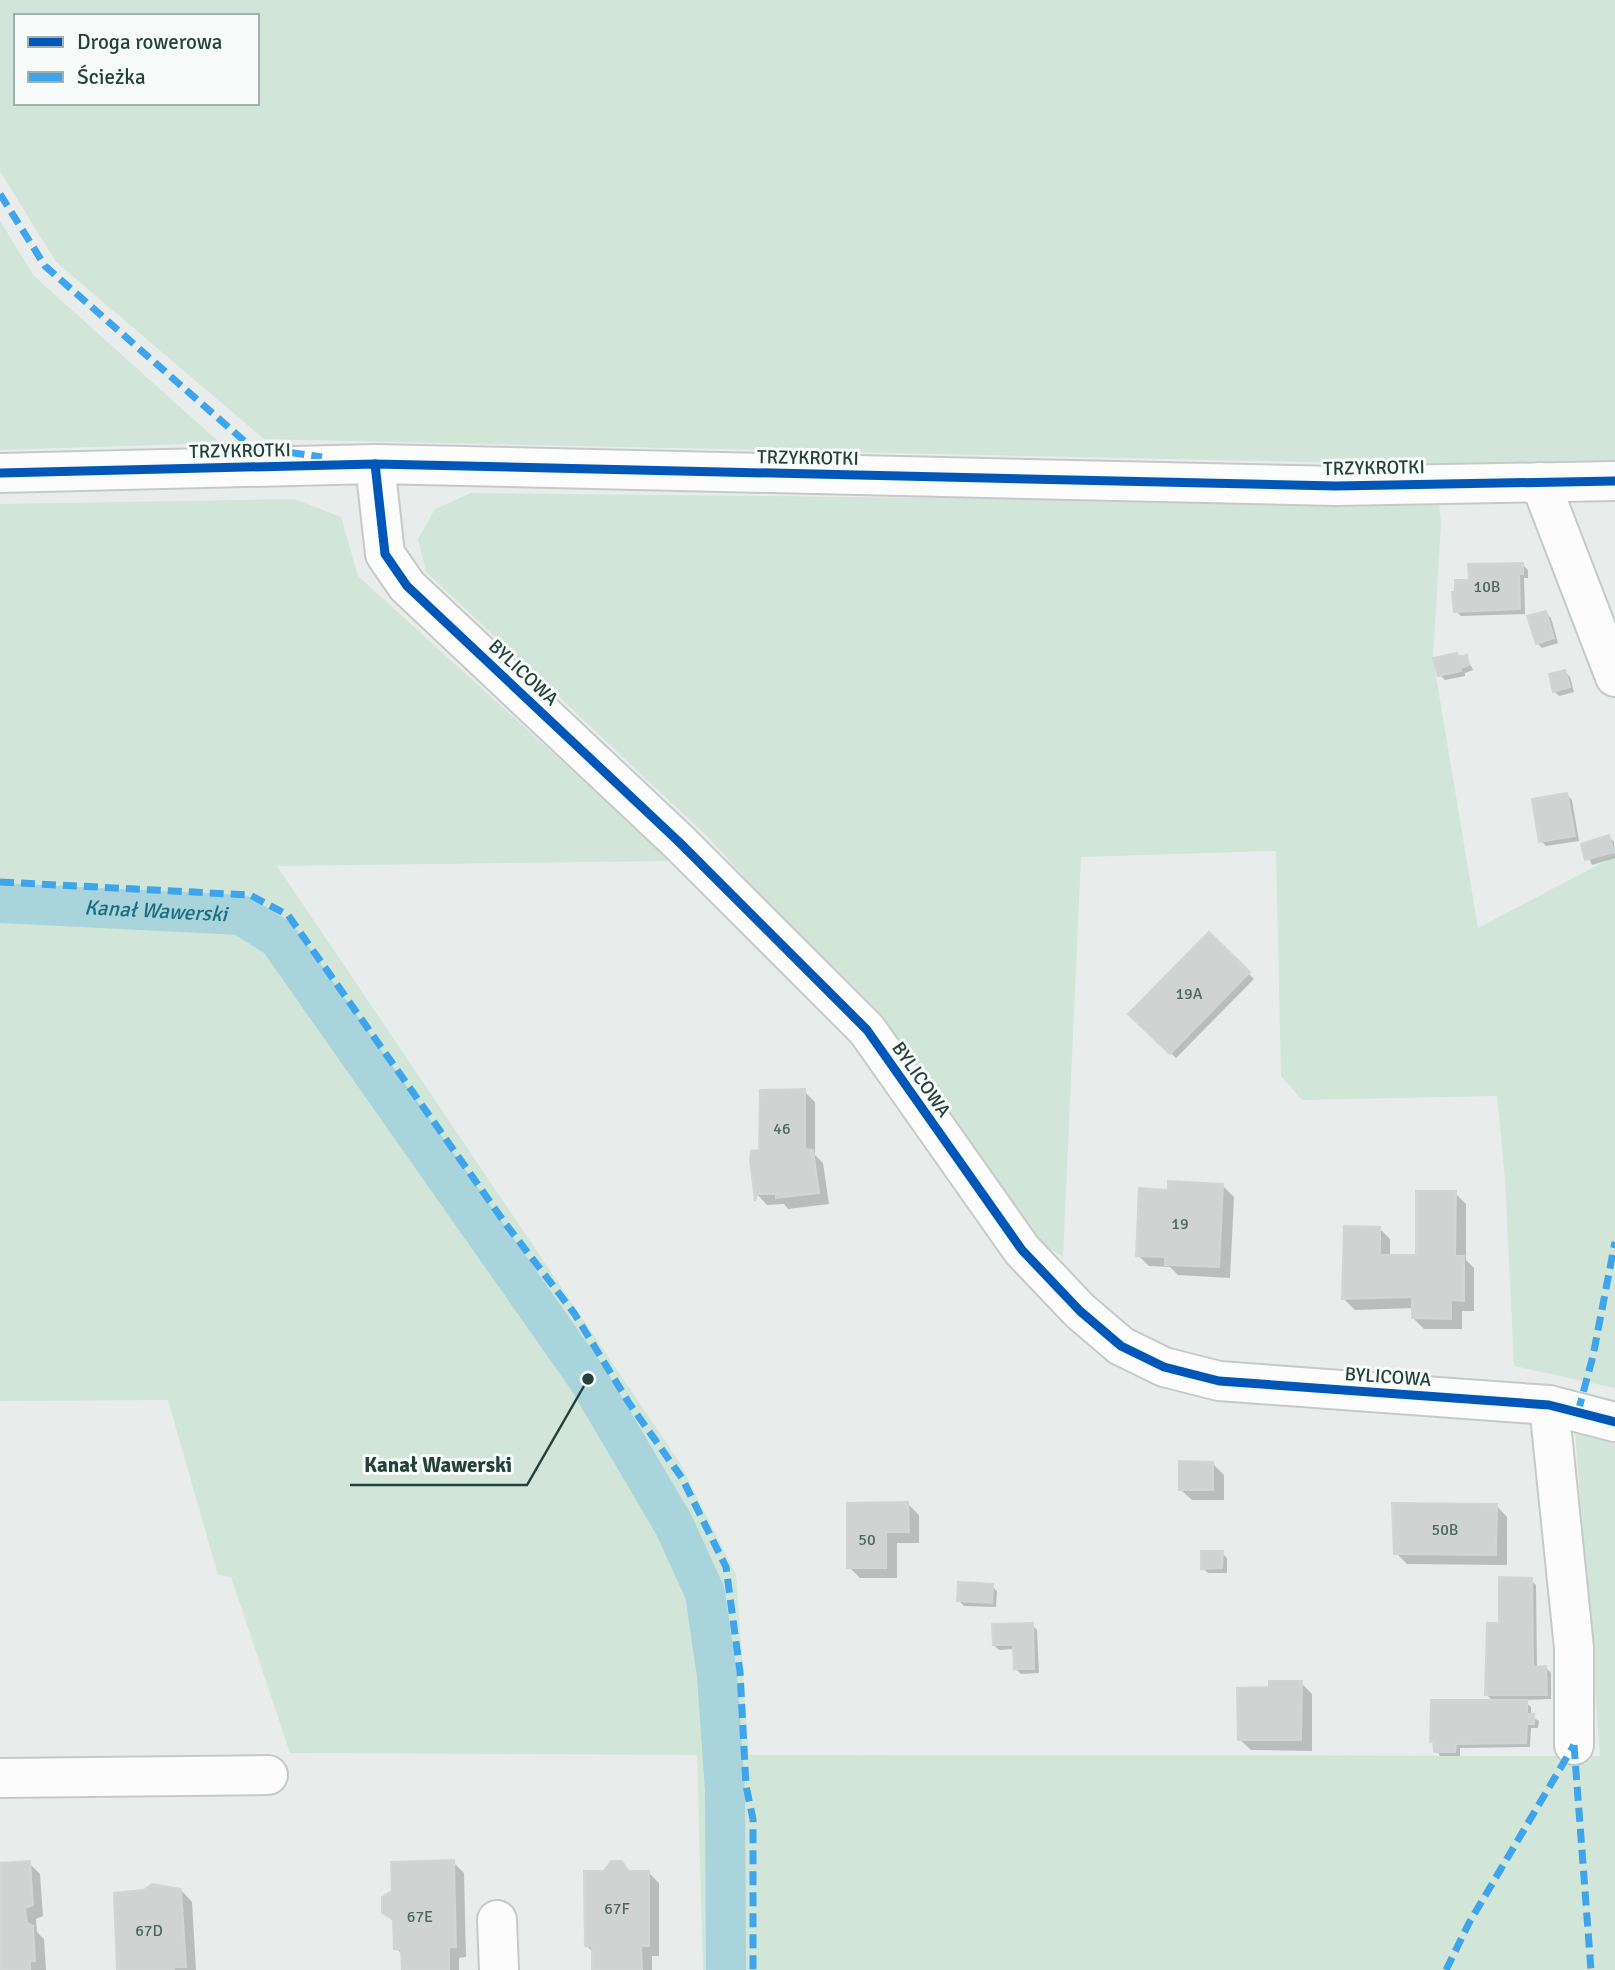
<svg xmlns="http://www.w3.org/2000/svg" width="1615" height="1970" font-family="Signika,sans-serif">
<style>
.green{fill:#d1e6d8;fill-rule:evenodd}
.shadow{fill:#0003}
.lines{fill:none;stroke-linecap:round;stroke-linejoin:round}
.canal{stroke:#a9d4db;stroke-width:40}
.building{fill:#cfd4d2;stroke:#d1d6d4;stroke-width:2}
.minor-casing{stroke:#c5cac8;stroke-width:42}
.minor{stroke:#fcfcfc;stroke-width:38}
.quiet{stroke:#3ea4ec;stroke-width:7;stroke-dasharray:14 7;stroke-linecap:butt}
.cycleway-casing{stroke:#f7fbf9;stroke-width:13}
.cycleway{stroke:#0057b8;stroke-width:9}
.labels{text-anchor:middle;stroke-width:6;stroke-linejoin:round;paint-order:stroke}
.number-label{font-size:16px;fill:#506761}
.street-label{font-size:19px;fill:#24423a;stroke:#f7fbf9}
.water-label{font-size:21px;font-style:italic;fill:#1c6f80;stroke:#f7fbf9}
.leader{fill:none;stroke:#24423a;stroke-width:2.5}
.callout-dot{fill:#24423a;stroke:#f7fbf9;stroke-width:2.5}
.callout-label{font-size:21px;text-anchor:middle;font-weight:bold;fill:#24423a;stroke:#f7fbf9;stroke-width:6;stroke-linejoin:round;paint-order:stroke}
</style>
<rect width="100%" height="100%" fill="#e8edeb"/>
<!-- green -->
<g class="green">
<path d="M0,0H1615V463L1436,465L264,439L56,262L0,171ZM16,16H257V103H16Z"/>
<path d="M0,221L34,276L220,443L0,450Z"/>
<path d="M471,493L1439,503L1441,524L1433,658L1478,928L1615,856V1388L1514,1366L1505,1179L1497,1096L1302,1100L1281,1076L1276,851L1081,857L1063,1257L1042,1244L911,1063L710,839L426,572L418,539L435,509Z"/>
<path d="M294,499L341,517L358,576L672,861L277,866L680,1463L736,1574L749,1755L1600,1756L1575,1431L1615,1442V1970H703L697,1755L290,1753L231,1577L218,1575L168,1400L0,1401V504Z"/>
</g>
<!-- shadow -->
<g class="shadow">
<path d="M1523,565L1528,570V578H1524L1525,614L1461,616L1456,611L1471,581Z"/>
<path d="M1546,613L1551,618L1558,643L1542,648L1537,643Z"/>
<path d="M1457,655L1466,657L1473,670L1465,673V676L1445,680L1440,675Z"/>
<path d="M1565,672L1570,677L1574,692L1559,696L1554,691Z"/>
<path d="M1567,795L1572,800L1579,841L1546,846L1541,841Z"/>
<path d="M1609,837L1614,842L1615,858L1592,865L1583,845Z"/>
<path d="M1209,934L1254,979L1176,1058L1131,1014Z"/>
<path d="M804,1091L815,1102V1155L823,1163L829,1204L788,1209L784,1204L767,1205L756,1193L761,1151Z"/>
<path d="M1223,1186L1234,1197L1230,1278L1178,1275L1170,1267L1149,1266L1138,1255L1169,1191Z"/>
<path d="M1455,1193L1466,1204V1260L1474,1268V1311H1462V1329H1424L1413,1318L1414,1308L1355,1310L1344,1299L1379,1228L1390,1239V1257H1417Z"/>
<path d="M1213,1464L1224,1475V1500H1192L1180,1489Z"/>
<path d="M908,1504L919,1515V1543H897V1578H860L849,1567Z"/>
<path d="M1496,1505L1507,1517V1565L1407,1564L1396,1553Z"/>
<path d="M1222,1553L1227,1558V1573H1208L1203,1568Z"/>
<path d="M1531,1580L1536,1585L1537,1668H1546L1551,1673V1699L1523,1700L1531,1707V1716L1539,1721L1538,1728H1531L1530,1747L1460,1748V1756H1440L1432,1741L1494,1702L1487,1695L1501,1624Z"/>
<path d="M992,1586L997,1591L996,1607L964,1606L959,1601Z"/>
<path d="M1032,1625L1037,1630L1039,1673L1021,1674L1015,1668V1649L999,1650L994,1645Z"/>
<path d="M1301,1683L1312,1694V1751L1251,1750L1239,1739L1270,1689Z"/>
<path d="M453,1862L464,1873L466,1957L459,1958V1970H404L403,1955L396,1948L395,1923L384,1912L394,1892Z"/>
<path d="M29,1863L40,1874L43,1916L36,1919L37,1932L44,1939L46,1970H0V1864Z"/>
<path d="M622,1863L631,1872H648L659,1883V1956H652V1970H593V1952L586,1945L605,1873Z"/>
<path d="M181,1890L192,1902L196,1970H119Z"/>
</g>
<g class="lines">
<!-- canal -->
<path class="canal" id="s1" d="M0,903L241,915L278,938L588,1379L674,1525L705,1593L717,1676L725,1790L726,1970"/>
</g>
<!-- building -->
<g class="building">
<path d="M1523,563V574H1519L1520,609L1454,612L1452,592H1455V580H1469L1468,564Z"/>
<path d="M1546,611L1554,638L1536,644L1527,616Z"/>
<path d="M1457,653L1458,657L1467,655L1469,665L1460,668L1461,671L1438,676L1433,658Z"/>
<path d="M1565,670L1570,687L1553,692L1549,674Z"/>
<path d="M1567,793L1575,836L1539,842L1532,799Z"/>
<path d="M1609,835L1614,852L1585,860L1581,844Z"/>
<path d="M1209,932L1250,972L1170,1054L1128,1014Z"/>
<path d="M805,1089V1149L813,1150L819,1193L776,1198V1194H757L755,1201L750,1160L751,1151L759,1150L760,1090Z"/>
<path d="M1168,1181L1223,1184L1219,1267L1165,1265V1257L1136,1256L1139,1188L1168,1190Z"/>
<path d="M1416,1191H1456L1455,1256H1464V1301L1451,1300V1319L1412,1318V1297L1342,1299L1344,1226L1380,1227V1255H1416Z"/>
<path d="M1179,1461L1213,1462V1490H1179Z"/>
<path d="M908,1502L909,1532H886V1568H847V1503Z"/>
<path d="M1392,1503L1497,1504L1496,1555L1394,1554Z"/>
<path d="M1201,1551H1223L1222,1568L1201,1569Z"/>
<path d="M1499,1577L1532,1578L1533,1667L1546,1666L1547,1695H1485L1487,1623H1499Z"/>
<path d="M958,1582L993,1584L992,1603L957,1601Z"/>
<path d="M1033,1623L1034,1669H1014L1013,1645H993L992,1624Z"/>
<path d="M1269,1681H1302L1301,1740H1238L1237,1688L1269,1687Z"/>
<path d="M1431,1700H1527V1714H1534V1724H1527L1526,1743L1456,1744L1455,1752H1434L1433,1741L1430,1742Z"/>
<path d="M454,1860L456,1947H449V1970H402L401,1949H394L393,1919L382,1913V1897L392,1891L391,1862Z"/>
<path d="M30,1861L33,1905L25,1908L27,1923L33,1926L35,1961L30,1962V1970H0V1863Z"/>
<path d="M611,1861H622L628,1871H649V1946H641L642,1970H592V1946H585L584,1871H604Z"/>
<path d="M152,1884L181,1889L186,1967H173L174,1970H117L114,1893L144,1890Z"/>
</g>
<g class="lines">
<!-- minor casing -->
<g class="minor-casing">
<g id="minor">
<path d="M375,464L385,554L407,586L679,842L867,1030L1022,1250L1080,1311L1121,1346L1164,1367L1219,1381L1549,1405L1615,1422"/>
<path d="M0,473L375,464L1336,486L1615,481"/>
<path d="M1540,482L1615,677"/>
<path d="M1549,1405L1574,1648V1745"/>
<path d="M0,1778L268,1775"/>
<path d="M497,1920L499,1970"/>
</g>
</g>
<!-- minor -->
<use href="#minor" class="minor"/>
<!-- quiet -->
<g class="quiet">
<path d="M0,194L45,266L251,447L322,457"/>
<path d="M0,882L250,895L288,915L505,1223L574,1313L629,1403L682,1478L726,1567L740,1672L746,1786L753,1819V1970"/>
<path d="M1578,1412L1593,1356L1615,1242"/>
<path d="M1574,1745L1591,1970"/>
<path d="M1446,1970L1469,1923L1574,1745"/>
</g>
<!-- cycleway casing -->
<g class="cycleway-casing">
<g id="cycleway">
<path d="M375,464L385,554L407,586L679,842L867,1030L1022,1250L1080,1311L1121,1346L1164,1367L1219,1381L1549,1405L1615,1422"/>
<path d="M0,473L375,464L1336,486L1615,481"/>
</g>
</g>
<!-- cycleway -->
<use href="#cycleway" class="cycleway"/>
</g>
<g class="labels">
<!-- number labels -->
<g class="number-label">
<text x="1487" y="592">10B</text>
<text x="1189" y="999">19A</text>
<text x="782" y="1134">46</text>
<text x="1180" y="1229">19</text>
<text x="1445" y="1535">50B</text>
<text x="867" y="1545">50</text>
<text x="617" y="1914">67F</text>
<text x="420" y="1922">67E</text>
<text x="149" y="1936">67D</text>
</g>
<!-- street labels -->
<g class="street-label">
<text transform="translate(240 450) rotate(-1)" y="7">TRZYKROTKI</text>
<text transform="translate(808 457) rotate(1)" y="7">TRZYKROTKI</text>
<text transform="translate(1374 467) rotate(-1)" y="7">TRZYKROTKI</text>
<text transform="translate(524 672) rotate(43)" y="7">BYLICOWA</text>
<text transform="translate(922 1079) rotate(55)" y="7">BYLICOWA</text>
<text transform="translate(1388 1376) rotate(4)" y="7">BYLICOWA</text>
</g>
<!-- water labels -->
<g class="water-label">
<text dy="7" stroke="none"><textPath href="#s1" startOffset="156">Kanał Wawerski</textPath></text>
</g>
</g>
<!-- callouts -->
<path class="leader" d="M588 1379L527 1485H350"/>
<circle class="callout-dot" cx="588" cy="1379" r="7"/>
<g class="callout-label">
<text x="438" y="1472">Kanał Wawerski</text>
</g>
<!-- legend -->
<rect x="14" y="14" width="245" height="91" fill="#f7fbf9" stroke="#a3b1ad" stroke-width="2"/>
<rect x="28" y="37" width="35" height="10" fill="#0057b8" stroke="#a3b1ad" stroke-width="2"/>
<text x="77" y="49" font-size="21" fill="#24423a">Droga rowerowa</text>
<rect x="28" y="72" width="35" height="10" fill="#3ea4ec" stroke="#a3b1ad" stroke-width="2"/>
<text x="77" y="84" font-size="21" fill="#24423a">Ścieżka</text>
</svg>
